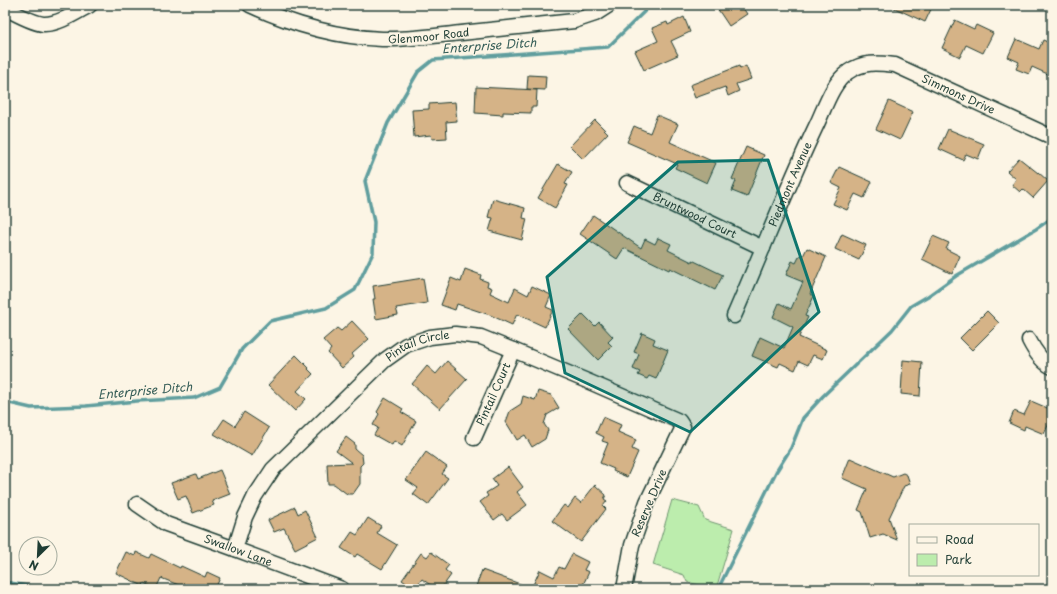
<svg xmlns="http://www.w3.org/2000/svg" width="1057" height="594" font-family="'Playpen Sans',sans-serif">
<style>
.green{fill:#bcedad;stroke:#6e9570}
.lines{fill:none;stroke-linecap:round;stroke-linejoin:round}
.stream{stroke:#619e9e;stroke-width:3.5}
.building{fill:#d5b387;stroke:#1f3d34}
.minor-casing{stroke:#1f3d34;stroke-width:17}
.minor{stroke:#fcf5e5;stroke-width:14}
.marked{fill:#0f766e;fill-opacity:0.2;stroke:#0f766e;stroke-width:3;stroke-linejoin:round}
.labels{text-anchor:middle;stroke-width:3;stroke-linejoin:round;paint-order:stroke}
.street-label{font-size:11px;fill:#1f3d34;stroke:#fcf5e5}
.water-label{font-size:12px;font-style:italic;fill:#355d57;stroke:#fcf5e5}
</style>
<rect width="100%" height="100%" fill="#fcf5e5"/>
<filter id="ink" filterUnits="userSpaceOnUse"><feTurbulence type="fractalNoise" baseFrequency=".025" numOctaves="2"/><feDisplacementMap in="SourceGraphic" scale="8" xChannelSelector="R" yChannelSelector="G"/><feConvolveMatrix kernelMatrix="1 2 1 2 8 2 1 2 1" color-interpolation-filters="sRGB"/></filter>
<g filter="url(#ink)">
<!-- green -->
<path class="green" d="M672,500L699,507L705,520L734,529L716,589L687,582L684,575L653,565Z"/>
<g class="lines">
<!-- stream -->
<g class="stream">
<path d="M5,402L31,408L86,406L137,401L194,398L220,387L242,349L270,321L326,308L355,290L373,253L374,222L365,181L388,123L418,72L433,60L608,47L651,5"/>
<path d="M5,582L44,589"/>
<path d="M718,589L776,472L791,448L803,418L823,396L892,330L911,306L928,296L956,276L1036,229L1052,218"/>
</g>
</g>
<!-- building -->
<g class="building">
<path d="M715,5H741L747,14L729,26Z"/>
<path d="M888,5H933L925,22Z"/>
<path d="M684,17L690,32L671,41L678,55L644,70L635,51L658,41L652,28L667,22L668,25Z"/>
<path d="M955,20L974,29L976,25L993,33L983,53L966,45L960,57L942,48Z"/>
<path d="M1016,39L1039,49L1043,40L1052,44V76L1032,67L1029,74L1016,69L1019,62L1008,57Z"/>
<path d="M739,66L740,69L746,66L751,79L736,84L739,91L728,96L725,87L695,98L690,85Z"/>
<path d="M528,75L546,76L545,90L527,89Z"/>
<path d="M476,87L537,90L536,107H531V113L503,112V115L475,113Z"/>
<path d="M889,101L913,112L900,140L876,129Z"/>
<path d="M455,102L457,121L446,122L447,138L432,139L431,135L414,137L412,110L429,109V104Z"/>
<path d="M657,115L678,124L670,142L716,163L707,183L675,168L677,164L627,142L634,126L650,133Z"/>
<path d="M595,120L608,133L583,159L570,146Z"/>
<path d="M948,129L984,144L978,159L966,154L963,160L939,149Z"/>
<path d="M746,147L764,155L747,197L732,191L736,181L732,179Z"/>
<path d="M1019,158L1038,173V172L1048,181L1033,198L1023,189L1020,192L1012,185L1016,179L1007,171Z"/>
<path d="M558,164L572,172L565,184L568,185L555,208L538,198Z"/>
<path d="M839,167L872,182L864,198L855,194L847,210L833,204L841,188L831,183Z"/>
<path d="M493,199L525,208L523,218L527,219L522,240L489,231L493,218L488,217Z"/>
<path d="M593,215L641,248L645,239L655,244L658,238L671,244L668,250L692,262V260L723,275L715,290L670,268L669,270L624,248L617,259L580,234Z"/>
<path d="M842,234L866,245L859,260L835,249Z"/>
<path d="M933,236L949,243L946,249L960,256L952,274L922,259Z"/>
<path d="M807,248L826,257L810,294L814,296L805,316L808,317L799,337L827,350L823,359L813,355L808,365L799,361L795,370L780,363L778,367L752,356L760,337L784,348L793,327L773,317L779,303L791,309L803,282L786,275L792,261L796,263L800,255L803,256Z"/>
<path d="M465,269L481,275L480,279L488,282L487,286L492,288L490,293L509,302L515,288L528,295L532,286L551,295L546,307L553,310L545,327L517,314L512,325L490,315L457,304L455,310L441,305L451,278L461,282Z"/>
<path d="M423,278L427,303L396,308L398,315L376,319L373,299H375L373,286Z"/>
<path d="M987,311L999,323L972,350L960,338Z"/>
<path d="M583,314L595,326L599,322L613,337L608,342L612,346L598,360L568,329Z"/>
<path d="M352,321L369,339L352,354L354,357L342,368L328,353L331,349L323,340L337,328L341,331Z"/>
<path d="M642,333L655,339L653,344L668,350L656,379L649,376L647,379L638,375L640,372L633,369L639,354L634,352Z"/>
<path d="M296,355L309,368L308,369L313,374L297,391L306,399L295,411L268,385Z"/>
<path d="M903,360L922,362L920,396L901,394Z"/>
<path d="M447,361L467,379L440,409L412,384L427,366L436,374Z"/>
<path d="M538,391L551,395L559,408L547,415L544,424L548,430L545,439L532,447L525,435L517,440L506,422L510,411L521,404L523,396L535,400Z"/>
<path d="M385,398L403,409L401,412L416,421L402,446L394,441L392,445L374,435L378,428L373,425L379,414L377,412Z"/>
<path d="M1031,401L1052,410V417L1044,434L1025,426L1024,430L1009,423L1014,411L1024,415Z"/>
<path d="M244,412L269,428L252,456L214,434L224,419L235,426Z"/>
<path d="M603,417L621,425L618,432L636,440L632,449L638,452L627,477L613,471L614,469L600,463L608,443L602,441L604,437L596,433Z"/>
<path d="M346,437L355,444V449L362,455L363,463L360,466V484L353,494H347L334,484H328L327,464L352,463L336,451Z"/>
<path d="M426,452L447,467L442,474L448,478L428,505L413,494L418,488L406,480Z"/>
<path d="M850,458L893,477L903,473L907,475L910,484L904,486L889,518L897,540L883,534L870,538L862,512L858,510L867,489L842,478Z"/>
<path d="M508,467L523,487L517,492L527,505L507,520L502,514L494,520L480,502L488,496L486,493L497,486L492,479Z"/>
<path d="M220,470L230,494L212,501L214,505L193,513L186,496L178,499L171,483L196,474L198,479Z"/>
<path d="M595,485L606,495L604,499L607,501L603,506L606,509L581,542L552,521L564,505L568,508L575,498L581,503Z"/>
<path d="M295,507L298,514L305,510L318,537L295,549L284,528L274,532L268,520Z"/>
<path d="M368,518L381,526L377,533L397,545L382,569L357,554L355,557L341,548L352,532L357,535Z"/>
<path d="M126,552L135,556L136,552L149,558L151,554L180,568L181,566L205,577L207,572L220,578L215,589H179L181,586L161,578L156,589L144,583L143,586L116,573Z"/>
<path d="M431,552L449,565L445,570L451,575L441,589H436L422,579L414,589L402,580L421,553L427,557Z"/>
<path d="M572,554L588,562L584,570L589,572L581,589H531L540,570L554,577L559,567L564,569Z"/>
<path d="M482,570L531,588L530,589H475Z"/>
</g>
<g class="lines">
<!-- minor casing -->
<g class="minor-casing">
<g id="minor">
<path id="s1" d="M250,5C291,24 336,37 382,39C408,40 435,36 461,33C499,29 536,25 574,21L595,14L609,5"/>
<path d="M5,8C14,13 34,23 43,24C58,25 77,12 90,5"/>
<path id="s2" d="M627,183L763,248"/>
<path id="s3" d="M734,316C762,252 787,187 817,124C825,107 833,82 848,72C863,61 878,63 895,65L1052,137"/>
<path d="M1029,340C1034,350 1042,362 1052,367"/>
<path id="s4" d="M474,438L513,350"/>
<path id="s5" d="M137,504L166,524L235,549L342,589"/>
<path id="s6" d="M235,549L245,517L255,496L273,469L385,360L406,345L430,337L455,334L481,337L513,350L592,383L679,421L683,427L647,502L632,545L624,589"/>
</g>
</g>
<!-- minor -->
<use href="#minor" class="minor"/>
</g>
</g>
<!-- marked area -->
<path class="marked" d="M768,160L819,312L690,432L565,373L547,277L678,162Z"/>
<g class="labels">
<!-- street labels -->
<g class="street-label">
<text dy="4" stroke="none"><textPath href="#s1" startOffset="184">Glenmoor Road</textPath></text>
<text dy="4" stroke="none"><textPath href="#s3" startOffset="389">Simmons Drive</textPath></text>
<text dy="4" stroke="none"><textPath href="#s3" startOffset="143">Piedmont Avenue</textPath></text>
<text dy="4" stroke="none"><textPath href="#s2" startOffset="75">Bruntwood Court</textPath></text>
<text dy="4" stroke="none"><textPath href="#s6" startOffset="282">Pintail Circle</textPath></text>
<text dy="4" stroke="none"><textPath href="#s4" startOffset="48">Pintail Court</textPath></text>
<text transform="translate(649 503) rotate(-67)" y="4">Reserve Drive</text>
<text dy="4" stroke="none"><textPath href="#s5" startOffset="112">Swallow Lane</textPath></text>
</g>
<!-- water labels -->
<g class="water-label">
<text transform="translate(489 46) rotate(-4)" y="4">Enterprise Ditch</text>
<text transform="translate(145 391) rotate(-5)" y="4">Enterprise Ditch</text>
</g>
</g>
<!-- margin -->
<rect width="1057" height="594" fill="none" stroke="#fcf5e5" stroke-width="20"/>
<rect x="10" y="10" width="1037" height="574" fill="none" stroke="#1f3d34" stroke-width="1.5" filter="url(#ink)"/>
<!-- legend -->
<rect x="909" y="524" width="130" height="52" fill="#fcf5e5" stroke="#a4ab9e"/>
<rect x="917" y="537" width="20" height="6" fill="#fcf5e5" stroke="#a4ab9e"/>
<text x="945" y="544" font-size="12" fill="#1f3d34">Road</text>
<rect x="917" y="554" width="20" height="12" fill="#bcedad" stroke="#a4ab9e"/>
<text x="945" y="564" font-size="12" fill="#1f3d34">Park</text>
<!-- north arrow -->
<g transform="translate(38 556) rotate(204)"><circle r="19" fill="#fcf5e5" stroke="#a4ab9e"/>
<path d="M0-3L7 15L0 10L-7 15Z" fill="#1f3d34"/>
<text y="-6" font-size="11" font-weight="bold" text-anchor="middle" fill="#1f3d34">N</text>
</g>
</svg>
